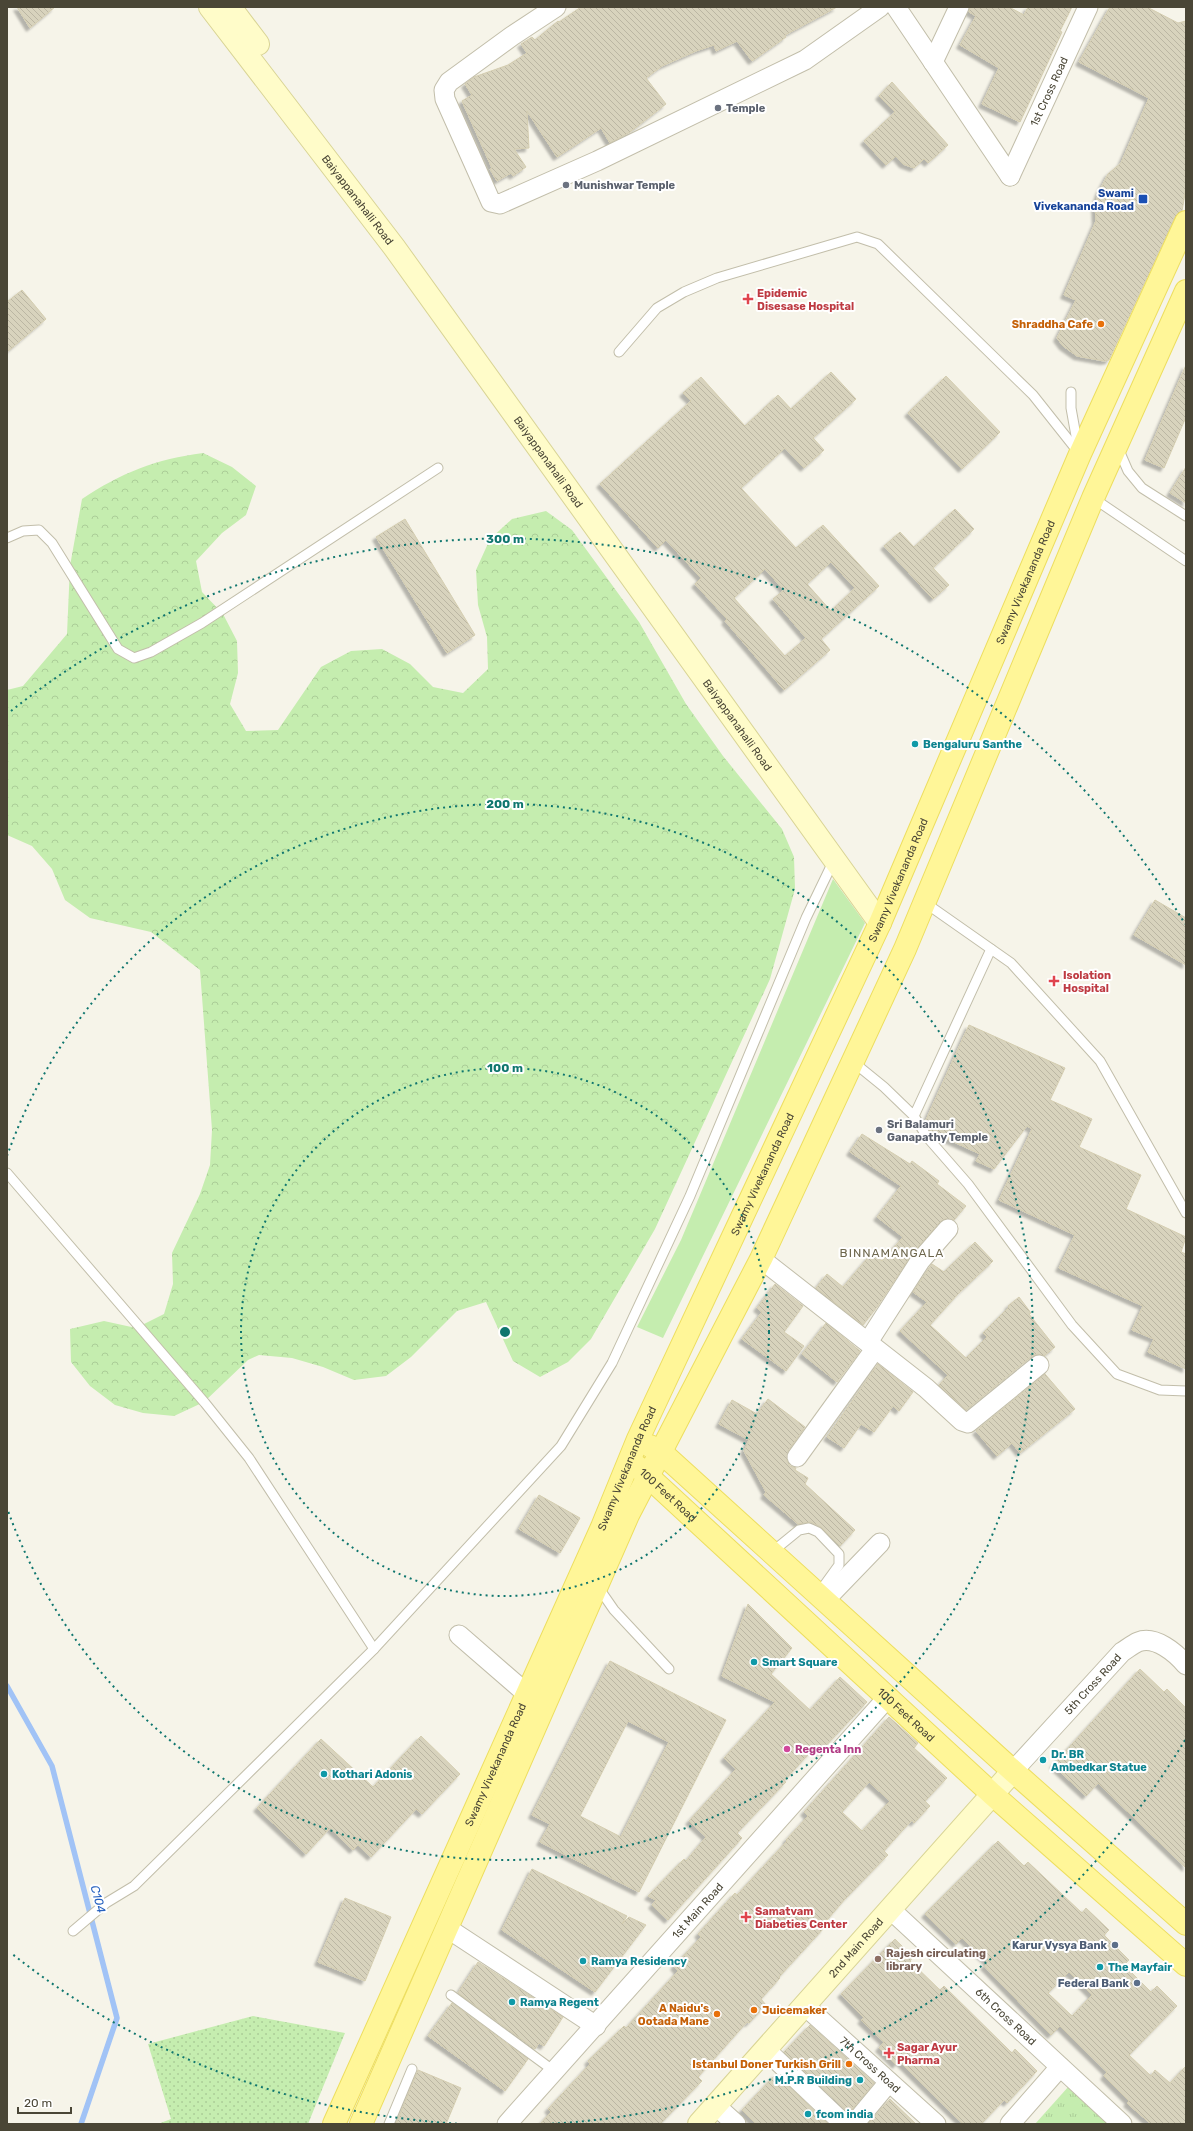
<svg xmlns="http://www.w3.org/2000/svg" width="1193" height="2131" font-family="Rubik,sans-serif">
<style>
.grass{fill:url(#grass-dots)}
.forest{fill:url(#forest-crowns)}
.park{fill:url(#park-tufts)}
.garden{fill:#c5edaf}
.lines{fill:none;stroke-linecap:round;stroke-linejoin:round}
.stream{stroke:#a1c3f6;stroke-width:5.5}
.building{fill:url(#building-back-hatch);stroke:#d4cdb0;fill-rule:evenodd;filter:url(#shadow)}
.lane-casing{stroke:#c2beaa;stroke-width:11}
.street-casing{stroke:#c2beaa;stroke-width:21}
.secondary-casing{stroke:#d9d495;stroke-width:24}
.primary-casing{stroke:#edde5f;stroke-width:24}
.lane{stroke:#fff;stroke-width:9}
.street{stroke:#fff;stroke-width:19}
.secondary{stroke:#fffcc9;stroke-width:22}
.primary{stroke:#fff698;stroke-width:22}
.ring{fill:none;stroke:#0f766e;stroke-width:2;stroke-dasharray:2 4}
.worship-dot{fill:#6b7280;stroke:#fff;stroke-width:1.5}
.transit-dot{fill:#1a4fb4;stroke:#fff;stroke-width:1.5}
.health-dot{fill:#e0444e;stroke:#fff;stroke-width:1.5}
.food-dot{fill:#e8710a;stroke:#fff;stroke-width:1.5}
.culture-dot{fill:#0f9aa8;stroke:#fff;stroke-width:1.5}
.hotel-dot{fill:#d1479c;stroke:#fff;stroke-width:1.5}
.service-dot{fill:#5c6f8a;stroke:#fff;stroke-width:1.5}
.education-dot{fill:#8d6e63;stroke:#fff;stroke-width:1.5}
.labels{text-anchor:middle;stroke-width:4;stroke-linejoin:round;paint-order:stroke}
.street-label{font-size:11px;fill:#4a4636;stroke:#fff}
.worship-label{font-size:11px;font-weight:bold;fill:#5b616d;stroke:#fff;text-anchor:start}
.transit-label{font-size:11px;font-weight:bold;fill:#164399;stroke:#fff;text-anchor:end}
.health-label{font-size:11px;font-weight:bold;fill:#be3a42;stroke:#fff;text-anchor:start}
.food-label{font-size:11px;font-weight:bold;fill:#c56008;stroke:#fff;text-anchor:end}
.culture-label{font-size:11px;font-weight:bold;fill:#0d838f;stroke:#fff;text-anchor:start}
.hotel-label{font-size:11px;font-weight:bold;fill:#b23c85;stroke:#fff;text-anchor:start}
.service-label{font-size:11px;font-weight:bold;fill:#4e5e75;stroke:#fff;text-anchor:end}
.education-label{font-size:11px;font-weight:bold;fill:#785e54;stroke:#fff;text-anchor:start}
.neighbourhood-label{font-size:12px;letter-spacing:1px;fill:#6e674d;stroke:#fff}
.water-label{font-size:12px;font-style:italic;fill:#2661bf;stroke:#fff}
.centre{fill:#0f766e;stroke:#fff;stroke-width:2}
.ring-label{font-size:12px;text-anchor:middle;font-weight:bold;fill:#0f766e;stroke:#fff;stroke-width:4;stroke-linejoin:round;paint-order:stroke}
</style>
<defs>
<pattern id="grass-dots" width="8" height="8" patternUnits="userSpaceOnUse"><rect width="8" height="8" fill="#c5edaf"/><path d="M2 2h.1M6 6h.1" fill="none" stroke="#abcd97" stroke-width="1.8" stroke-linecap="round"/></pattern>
<pattern id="forest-crowns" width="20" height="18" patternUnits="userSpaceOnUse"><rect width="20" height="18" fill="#c5edaf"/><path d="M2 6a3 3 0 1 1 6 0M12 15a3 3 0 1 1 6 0" fill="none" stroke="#abcd97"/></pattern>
<pattern id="park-tufts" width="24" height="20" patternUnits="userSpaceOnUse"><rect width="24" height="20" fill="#c5edaf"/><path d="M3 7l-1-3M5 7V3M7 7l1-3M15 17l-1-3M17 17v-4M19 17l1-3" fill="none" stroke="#abcd97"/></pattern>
<pattern id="building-back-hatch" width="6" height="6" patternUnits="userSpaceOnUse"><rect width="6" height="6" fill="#d8d3bd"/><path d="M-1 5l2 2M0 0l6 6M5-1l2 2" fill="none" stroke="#bbb6a3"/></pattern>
<filter id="shadow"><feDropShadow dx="-3.5" dy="3.5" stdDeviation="1" flood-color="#0004"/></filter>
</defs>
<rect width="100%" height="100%" fill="#f6f4e9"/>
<!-- grass -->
<path class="grass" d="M253,2016L345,2033L308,2124H158L171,2119L148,2044Z"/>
<!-- forest -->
<path class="forest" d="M203,453L232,467L256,486L246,515L222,533L196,561L202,592L223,614L237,641L238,673L230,704L246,731L278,730L321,667L351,651L382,649L410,664L433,687L463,693L488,669L487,637L478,605L476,570L490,539L512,519L546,511L572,530L639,622L686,704L723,756L782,829L794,857L795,889L770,979L655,1229L591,1339L568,1362L540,1377L513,1361L486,1302L457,1311L411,1357L386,1376L354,1380L323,1367L292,1358L259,1355L248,1360L204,1402L174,1416L143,1413L115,1405L90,1386L71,1362L70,1329L104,1321L136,1328L164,1314L173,1284L172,1253L200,1194L210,1165L212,1130L200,970L151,932L90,918L65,900L52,869L32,846L7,835V690L23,686L67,634L70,566L82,499C121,473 156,459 203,453Z"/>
<!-- park -->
<path class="park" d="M1069,2086L1109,2124H1035Z"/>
<!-- garden -->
<path class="garden" d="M833,879L865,923L663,1338L637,1327L681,1240Z"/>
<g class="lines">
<!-- stream -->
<path class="stream" d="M7,1686L52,1766L117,2018L81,2124"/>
</g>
<!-- building -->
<g class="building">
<path d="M17,7H55L30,28Z"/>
<path d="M581,7H837L785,35L786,37L752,61L737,41L716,51L714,45L696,51L662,66L646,78L666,104L630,132L610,143L601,128L557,157L527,111L529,148L514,149L526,167L513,176L511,173L497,181L490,169L492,168L462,101L472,95L465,84L474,77L508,65L527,53L521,44L532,37L535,40L558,21L559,22Z"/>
<path d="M970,7H1009L1024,15L1028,7H1072L1060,31L1062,32L1020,122L982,104L999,68L960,45L976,16L969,12Z"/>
<path d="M1110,7H1147L1178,23L1186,21V188L1182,211L1175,217L1109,360L1104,361L1077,356L1063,346L1057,338L1076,300L1064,295L1096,221L1095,205L1099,192L1108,174L1121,163L1149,98L1079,62Z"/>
<path d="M892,82L948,145L928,163L924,159L914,168L903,164L896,156L886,165L864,141L895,112L879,96Z"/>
<path d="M22,290L46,319L7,352V302Z"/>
<path d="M1186,365V417L1164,468L1145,460Z"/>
<path d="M831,372L856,399L813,438L824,450L804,468L785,448L741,488L796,548L823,525L879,586L821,639L830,650L784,690L725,621L727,619L695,584L701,578L666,540L658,548L600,484L691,401L683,393L701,377L745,426L778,395L791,409ZM831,562L855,588L831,611L807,584ZM765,569L784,590L773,599L806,638L785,656L734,598Z"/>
<path d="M946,376L1000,432L962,469L908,413Z"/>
<path d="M1186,467V503L1170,493Z"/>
<path d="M955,509L974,529L933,568L949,585L933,599L884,546L900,532L914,547Z"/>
<path d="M405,519L475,635L447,653L376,537Z"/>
<path d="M1155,900L1186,918V965L1134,935Z"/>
<path d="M969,1025L1065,1068L1050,1100L1092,1119L1079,1147L1141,1175L1126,1209L1186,1237L1181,1252L1186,1254V1369L1148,1352L1154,1339L1132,1330L1143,1306L1059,1268L1075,1235L999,1200L1032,1129L1027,1126L994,1169L976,1161L980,1154L930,1131L925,1122Z"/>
<path d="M862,1134L910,1164L912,1161L939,1181L937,1184L966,1206L954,1220L945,1219L940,1222L912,1254L877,1307L863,1325L816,1288L827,1274L843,1287L872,1253L882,1261L903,1237L877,1217L901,1186L850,1152Z"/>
<path d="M975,1242L993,1261L958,1294L930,1325L966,1358L987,1337L983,1333L1009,1307L1008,1306L1019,1297L1031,1313L1029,1314L1055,1347L1044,1356L1038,1354L1032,1356L966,1410L939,1385L948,1375L900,1331L927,1302L913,1292L929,1268L932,1264L944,1272Z"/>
<path d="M775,1284L803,1306L784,1332L804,1346L786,1371L742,1339L762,1312L757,1308Z"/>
<path d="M826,1323L860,1351L837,1382L802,1354Z"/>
<path d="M878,1364L913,1392L899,1411L893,1406L874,1432L861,1424L844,1448L827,1437Z"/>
<path d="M1045,1374L1075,1409L1020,1453L1012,1443L997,1456L976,1431Z"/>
<path d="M768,1399L805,1427L788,1451L787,1461L790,1466L796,1468L795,1470L808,1478L805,1484L855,1530L840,1546L821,1527L811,1522L798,1524L764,1495L766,1492L744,1451L749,1440L719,1424L732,1400L757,1414Z"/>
<path d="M539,1495L580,1518L560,1553L519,1529Z"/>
<path d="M748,1604L792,1648L771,1674L810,1710L840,1677L867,1702L820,1752L815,1747L784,1781L786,1782L737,1833L742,1838L668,1920L652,1905L656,1900L648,1896L684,1859L686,1861L706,1837L689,1821L736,1769L724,1758L775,1702L722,1676Z"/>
<path d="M610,1661L726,1720L639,1892L540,1842L550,1824L532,1815ZM628,1721L669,1742L621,1837L580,1816Z"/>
<path d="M1140,1669L1164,1692L1167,1689L1186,1708V1868L1098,1783L1086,1796L1053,1765Z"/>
<path d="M889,1717L918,1743L914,1748L947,1778L925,1801L930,1806L914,1823L912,1820L884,1851L888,1855L845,1899L822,1926L824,1928L779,1977L780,1978L761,1999L766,2005L749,2023L747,2022L698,2077L702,2081L660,2124H540L551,2112L548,2109L590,2064L588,2061L624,2026L626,2028L678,1971L674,1966L701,1937L698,1934L735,1893L737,1895L787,1841L786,1840L808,1816L804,1812ZM869,1782L890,1801L862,1831L842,1812Z"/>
<path d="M421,1736L460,1774L422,1814L416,1809L371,1857L358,1845L353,1850L330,1828L306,1854L257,1808L321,1739L373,1787Z"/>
<path d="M998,1841L1024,1866L1028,1862L1082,1913L1086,1908L1109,1930L1104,1935L1129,1960L1124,1965L1151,1992L1157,1986L1177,2006L1129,2055L1151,2076L1155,2070L1170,2083L1186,2066V2124H1151L1127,2103L1129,2101L1104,2076L1107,2072L1060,2026L1051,2035L984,1966L988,1962L962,1938L956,1944L925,1914ZM1069,1972L1092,1995L1072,2016L1048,1993Z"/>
<path d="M532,1869L627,1916L622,1924L629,1917L646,1925L595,1992L502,1930Z"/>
<path d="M345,1898L391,1917L365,1981L318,1962Z"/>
<path d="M895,1939L913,1957L910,1961L940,1990L944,1986L1012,2053L1015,2049L1037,2071L1007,2103L1004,2100L981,2124H963L899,2061L896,2065L879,2048L884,2042L861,2020L864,2018L841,1994Z"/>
<path d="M478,1962L563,2017L544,2046L539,2043L535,2049L458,1993Z"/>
<path d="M452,2003L528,2059L505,2091L428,2036Z"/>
<path d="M810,2025L874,2083L849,2113L784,2052Z"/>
<path d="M418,2070L461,2088L446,2124H396Z"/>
<path d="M776,2074L828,2124H756L742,2110Z"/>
<path d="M890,2099L916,2124H868Z"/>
</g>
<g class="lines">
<!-- lane casing -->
<g class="lane-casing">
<g id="lane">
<path d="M619,352L657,308L684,292L717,278L857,237L878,244L1033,395L1079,453"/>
<path d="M1071,392V408L1078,447"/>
<path d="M1118,448L1128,471L1142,488L1186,516"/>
<path d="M1093,498L1186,561"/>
<path d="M7,538L23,531L39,530L52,543L118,649L134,658L151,652L202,623L438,468"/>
<path d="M924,902L1011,963L1100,1061L1186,1213"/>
<path d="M852,1061L884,1087L914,1116L991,949"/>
<path d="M914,1116L927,1137L968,1184L1072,1325L1117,1374L1160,1390L1186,1391"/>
<path d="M7,1173L205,1403L249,1458L374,1649"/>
<path d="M772,1552L799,1530L809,1528L818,1532L839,1554V1565L818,1594"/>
<path d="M598,1587L614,1610L669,1669"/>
<path d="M73,1931L106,1903L134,1886L374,1649L561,1446L612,1363L690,1196L806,918L834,860"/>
<path d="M451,1995L554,2071"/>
<path d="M389,2124L412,2069"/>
</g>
</g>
<!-- street casing -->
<g class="street-casing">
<g id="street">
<path d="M556,7L512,36L449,82L444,90L445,99L491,202L500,204L597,161L805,60L880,7"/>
<path d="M896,7L1010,176"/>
<path d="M933,62L959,7"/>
<path id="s1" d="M1010,176L1088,7"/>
<path d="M761,1259L926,1388L962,1421L968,1423L1039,1365"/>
<path d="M868,1342L920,1261L948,1229"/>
<path d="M797,1457L875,1349"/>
<path d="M825,1600L880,1543"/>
<path d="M459,1635L527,1694"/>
<path id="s2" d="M1013,1771L1122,1652C1127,1649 1133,1644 1138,1642C1155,1635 1176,1653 1186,1665"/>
<path id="s3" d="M890,1909L1122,2124"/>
<path d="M447,1928L596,2026"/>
<path id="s4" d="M804,2005L936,2124"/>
<path d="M765,2049L844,2124"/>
<path d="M715,2105L736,2124"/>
<path id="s5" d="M507,2124L888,1697"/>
<path d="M854,2124L889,2082"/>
<path d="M1010,2124L1060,2067"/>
</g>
</g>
<!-- secondary casing -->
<g class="secondary-casing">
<g id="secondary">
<path id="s6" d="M210,7L394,247L880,923"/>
<path d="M230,7L258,44"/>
<path id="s7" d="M699,2124L1013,1771"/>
</g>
</g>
<!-- primary casing -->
<g class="primary-casing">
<g id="primary">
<path d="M650,1446L662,1453L1013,1771L1186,1924"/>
<path id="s8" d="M638,1467L992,1794L1186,1965"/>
<path id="s9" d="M334,2124L602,1527L638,1439L880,923L1080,454L1186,222"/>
<path d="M361,2124L628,1515L761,1259L905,949L1093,498L1186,291"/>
</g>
</g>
<!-- lane -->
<use href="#lane" class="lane"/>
<!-- street -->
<use href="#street" class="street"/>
<!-- secondary -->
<use href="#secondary" class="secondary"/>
<!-- primary -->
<use href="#primary" class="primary"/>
</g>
<!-- distance rings -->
<g class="ring">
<circle cx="505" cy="1332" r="264"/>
<path d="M7 1156A528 528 0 1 1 7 1508"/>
<path d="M1185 1740A793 793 0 0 1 547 2124M463 2124A793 793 0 0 1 11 1953M11 711A793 793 0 0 1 1185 924"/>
</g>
<!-- markers -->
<g class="worship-dot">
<circle cx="718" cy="108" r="4"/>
<circle cx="566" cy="185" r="4"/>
<circle cx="879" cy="1130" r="4"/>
</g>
<rect class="transit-dot" x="1138" y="194" width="10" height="10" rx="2"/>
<g class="health-dot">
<path d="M746 293h4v4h4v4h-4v4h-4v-4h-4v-4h4z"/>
<path d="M1052 975h4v4h4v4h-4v4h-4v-4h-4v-4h4z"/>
<path d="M744 1911h4v4h4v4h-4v4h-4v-4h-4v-4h4z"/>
<path d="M887 2047h4v4h4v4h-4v4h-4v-4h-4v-4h4z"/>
</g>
<g class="food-dot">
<circle cx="1101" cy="324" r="4"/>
<circle cx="754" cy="2010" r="4"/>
<circle cx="717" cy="2014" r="4"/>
<circle cx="849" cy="2064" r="4"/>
</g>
<g class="culture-dot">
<circle cx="915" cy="744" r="4"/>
<circle cx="754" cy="1662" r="4"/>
<circle cx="1043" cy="1760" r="4"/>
<circle cx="324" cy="1774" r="4"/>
<circle cx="583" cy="1961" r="4"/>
<circle cx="1100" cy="1967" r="4"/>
<circle cx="512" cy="2002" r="4"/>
<circle cx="860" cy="2080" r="4"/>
<circle cx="808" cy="2114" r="4"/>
</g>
<circle class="hotel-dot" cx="787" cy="1749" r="4"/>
<g class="service-dot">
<circle cx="1115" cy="1945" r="4"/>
<circle cx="1137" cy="1983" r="4"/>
</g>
<circle class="education-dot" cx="878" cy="1959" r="4"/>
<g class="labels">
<!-- street labels -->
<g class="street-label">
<text dy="4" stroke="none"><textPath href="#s1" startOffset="93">1st Cross Road</textPath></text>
<text dy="4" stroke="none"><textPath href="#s6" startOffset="243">Baiyappanahalli Road</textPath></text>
<text dy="4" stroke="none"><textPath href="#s6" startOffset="567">Baiyappanahalli Road</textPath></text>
<text dy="4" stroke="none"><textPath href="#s9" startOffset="1690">Swamy Vivekananda Road</textPath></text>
<text dy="4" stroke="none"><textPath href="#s6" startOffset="891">Baiyappanahalli Road</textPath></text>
<text dy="4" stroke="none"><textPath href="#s9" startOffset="1366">Swamy Vivekananda Road</textPath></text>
<text dy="4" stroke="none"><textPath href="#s9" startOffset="1042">Swamy Vivekananda Road</textPath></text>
<text dy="4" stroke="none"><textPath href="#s9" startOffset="718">Swamy Vivekananda Road</textPath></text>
<text dy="4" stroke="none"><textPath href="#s8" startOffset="41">100 Feet Road</textPath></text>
<text dy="4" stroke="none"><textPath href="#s2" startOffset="118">5th Cross Road</textPath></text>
<text dy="4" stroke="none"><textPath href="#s8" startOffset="365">100 Feet Road</textPath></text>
<text dy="4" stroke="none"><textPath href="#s9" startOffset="394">Swamy Vivekananda Road</textPath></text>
<text dy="4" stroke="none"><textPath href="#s5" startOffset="286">1st Main Road</textPath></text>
<text dy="4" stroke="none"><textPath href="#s7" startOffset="236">2nd Main Road</textPath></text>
<text dy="4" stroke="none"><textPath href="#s3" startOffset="158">6th Cross Road</textPath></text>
<text dy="4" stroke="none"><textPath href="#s4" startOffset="89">7th Cross Road</textPath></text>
</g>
<!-- worship labels -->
<g class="worship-label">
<text x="726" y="112">Temple</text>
<text x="574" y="189">Munishwar Temple</text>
<text x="887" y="1128">Sri Balamuri<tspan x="887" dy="13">Ganapathy Temple</tspan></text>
</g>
<!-- transit labels -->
<g class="transit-label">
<text x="1134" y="197">Swami<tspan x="1134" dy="13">Vivekananda Road</tspan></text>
</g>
<!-- health labels -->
<g class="health-label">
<text x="757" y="297">Epidemic<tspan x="757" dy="13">Disesase Hospital</tspan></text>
<text x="1063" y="979">Isolation<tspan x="1063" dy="13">Hospital</tspan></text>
<text x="755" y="1915">Samatvam<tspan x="755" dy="13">Diabeties Center</tspan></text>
<text x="897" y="2051">Sagar Ayur<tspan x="897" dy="13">Pharma</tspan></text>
</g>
<!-- food labels -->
<g class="food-label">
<text x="1093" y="328">Shraddha Cafe</text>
<text x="709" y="2012">A Naidu's<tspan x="709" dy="13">Ootada Mane</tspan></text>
<text x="762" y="2014" text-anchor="start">Juicemaker</text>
<text x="841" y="2068">Istanbul Doner Turkish Grill</text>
</g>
<!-- culture labels -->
<g class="culture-label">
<text x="923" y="748">Bengaluru Santhe</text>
<text x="762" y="1666">Smart Square</text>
<text x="1051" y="1758">Dr. BR<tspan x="1051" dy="13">Ambedkar Statue</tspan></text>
<text x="332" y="1778">Kothari Adonis</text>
<text x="591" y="1965">Ramya Residency</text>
<text x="1108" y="1971">The Mayfair</text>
<text x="520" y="2006">Ramya Regent</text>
<text x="852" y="2084" text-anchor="end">M.P.R Building</text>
<text x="816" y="2118">fcom india</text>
</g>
<!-- hotel labels -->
<g class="hotel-label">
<text x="795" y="1753">Regenta Inn</text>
</g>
<!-- service labels -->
<g class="service-label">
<text x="1107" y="1949">Karur Vysya Bank</text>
<text x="1129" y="1987">Federal Bank</text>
</g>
<!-- education labels -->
<g class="education-label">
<text x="886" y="1957">Rajesh circulating<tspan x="886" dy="13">library</tspan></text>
</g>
<!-- neighbourhood labels -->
<g class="neighbourhood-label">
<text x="892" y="1257">BINNAMANGALA</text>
</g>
<!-- water labels -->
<g class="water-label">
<text transform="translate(98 1899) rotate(75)" y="4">C104</text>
</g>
</g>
<circle cx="505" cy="1332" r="6" class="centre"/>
<g class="ring-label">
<text x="505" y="543">300 m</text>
<text x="505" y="808">200 m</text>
<text x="505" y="1072">100 m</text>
</g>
<!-- border -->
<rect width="1193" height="2131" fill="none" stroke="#4a4636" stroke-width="16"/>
<!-- scale -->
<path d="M18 2107v6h53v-6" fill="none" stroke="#4a4636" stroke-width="2"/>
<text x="24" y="2107" font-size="12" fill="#4a4636" stroke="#ffffff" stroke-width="3" paint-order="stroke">20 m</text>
</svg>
